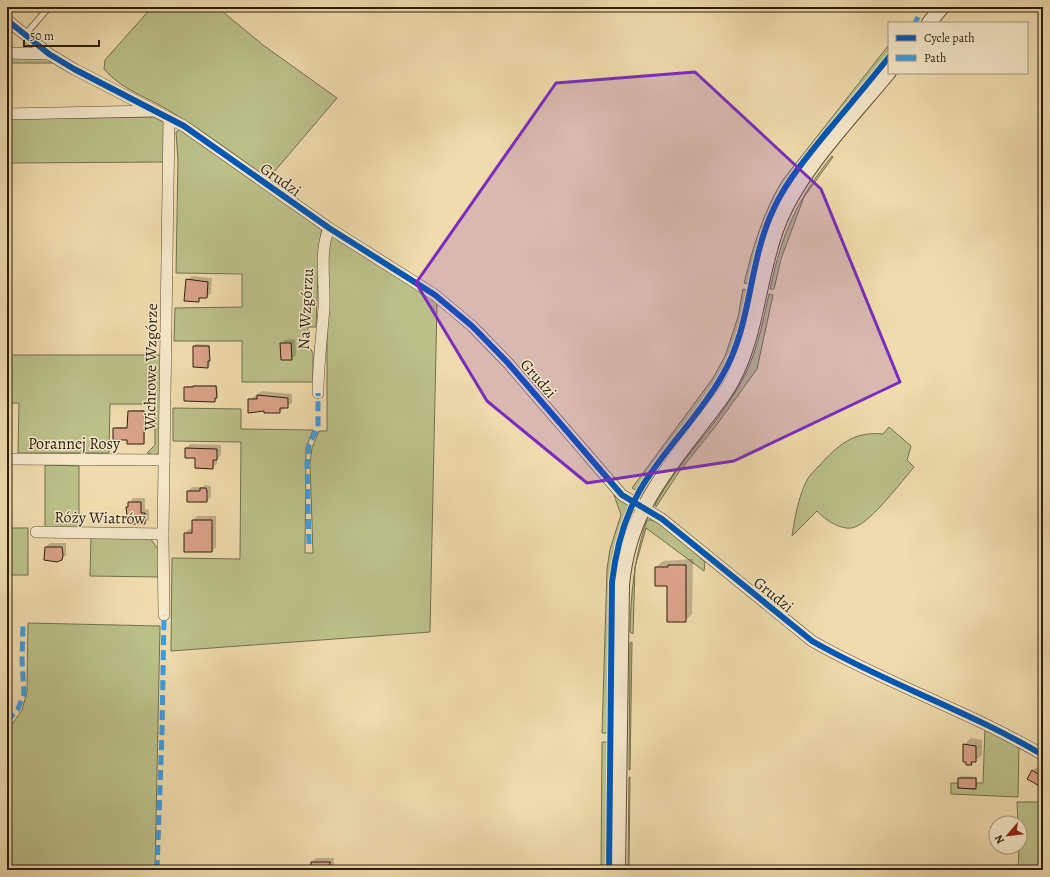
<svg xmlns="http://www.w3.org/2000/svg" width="1050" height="877" font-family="Alegreya,serif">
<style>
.green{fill:#bbc089;stroke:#736f4c}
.shadow{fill:#0003}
.building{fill:#dba289;stroke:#2b1e0e}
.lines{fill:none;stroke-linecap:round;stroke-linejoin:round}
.service-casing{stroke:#5c4d36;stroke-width:7}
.minor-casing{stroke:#5c4d36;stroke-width:12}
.tertiary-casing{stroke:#5c4d36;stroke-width:16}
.service{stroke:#f5e8ca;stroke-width:5.5}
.minor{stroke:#f5e8ca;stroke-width:11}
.tertiary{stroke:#f5e8ca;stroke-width:14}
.quiet{stroke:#3d9bde;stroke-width:5;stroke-dasharray:10 5;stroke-linecap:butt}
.cycleway-casing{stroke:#f5e8ca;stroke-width:8}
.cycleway{stroke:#0057b8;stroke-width:6}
.marked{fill:#7b2cbf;fill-opacity:0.2;stroke:#7b2cbf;stroke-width:3;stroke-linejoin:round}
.labels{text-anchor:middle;stroke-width:3;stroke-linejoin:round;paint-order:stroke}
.street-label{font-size:16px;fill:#2b1e0e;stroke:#f5e8ca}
</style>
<rect width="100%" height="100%" fill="#efdbad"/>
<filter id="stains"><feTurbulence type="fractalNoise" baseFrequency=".005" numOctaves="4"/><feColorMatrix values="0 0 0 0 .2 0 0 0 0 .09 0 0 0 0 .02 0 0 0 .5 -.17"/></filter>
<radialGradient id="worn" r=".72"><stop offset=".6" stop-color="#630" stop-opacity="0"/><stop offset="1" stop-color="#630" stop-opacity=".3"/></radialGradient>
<!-- green -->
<g class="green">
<path d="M152,7H217L263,45L337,98L268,179C236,155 204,132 170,111C149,98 120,89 104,69L105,60Z"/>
<path d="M888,46L889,53L806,154L784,184L763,227L749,284L744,283C753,247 763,213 782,181Z"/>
<path d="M7,56L49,58L58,63H7Z"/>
<path d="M154,117L165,123L164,162L10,163V119Z"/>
<path d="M181,129L322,228L319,246L316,327H308V345L313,353V382H242V341H174L175,308L242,307V274L176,273L178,160L176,132Z"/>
<path d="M832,156L833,157L804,197L781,259L774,289H770C782,233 797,200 832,156Z"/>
<path d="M331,234L388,268L437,303L430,632L171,651L172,558L240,559L241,442L173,441V408L241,409V429L313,430L306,448L305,553H313L310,462L312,448L319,431H327V242Z"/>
<path d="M743,289L748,290C743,316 737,342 725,366C702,411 664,447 637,491L632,488L713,378L725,356L738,317Z"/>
<path d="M769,294L773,295L757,369L718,423L679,472L656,507L655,505C678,462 715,428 739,386C756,357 762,326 769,294Z"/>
<path d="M746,332L725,381L645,492L640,495C675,441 723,395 743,333Z"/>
<path d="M7,355H163L161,451L155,455L147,453L155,445V404H110L109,453H18L19,403H7Z"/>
<path d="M889,427L911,446L907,460L914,467C901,482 872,521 855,527C843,532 825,520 817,511L792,536C795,517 798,499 806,482C809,475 815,470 820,465C838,445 854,431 883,434Z"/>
<path d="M45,465L79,466V529L45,528Z"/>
<path d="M614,495L629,505L618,537L611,567L609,616L608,733H602L607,569L610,549L621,515Z"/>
<path d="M633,510L615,730L613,733C614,659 605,580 633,510Z"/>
<path d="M647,520C662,517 693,552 705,562L704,571L646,528L635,567L633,634L630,632C631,593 634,557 647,520Z"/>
<rect x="7" y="528" width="21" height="47"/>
<path d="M91,537H149L161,553V577L90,576Z"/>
<path d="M28,623L160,626L155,870H7L8,730L22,710L27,692Z"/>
<path d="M632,642L630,770H629L630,643Z"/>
<path d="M985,728L1019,746L1018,797L951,794V783H958V788L975,789L976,783H983Z"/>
<path d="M602,742H608L606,870H601Z"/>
<path d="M629,777H630L629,870H628Z"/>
<path d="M1017,802H1043V870H1018L1020,823H1018Z"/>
</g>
<!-- shadow -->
<g class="shadow">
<path d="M192,276L212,278L211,293L207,297H202L198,301L187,280Z"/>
<path d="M295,339L296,355L291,359L281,344L285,340Z"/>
<path d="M196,344L210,345V365L208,367L194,346Z"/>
<path d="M217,385L218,395L215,401L185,388L187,386Z"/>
<path d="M262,391L292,394V403L279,412L265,410L249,412V400Z"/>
<path d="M131,410H145V442L143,443L128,439L114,428L116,427H129V411Z"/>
<path d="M190,444L221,445V455L217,459V463L213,468L196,457L186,448Z"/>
<path d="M205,485L211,486V497L207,501L188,491L192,487H203Z"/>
<path d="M133,498H145V509L149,510V519L145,523L127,507Z"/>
<path d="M197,516H216V547L212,551L185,533L189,529H193V520Z"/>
<path d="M50,543H66V555L61,560L46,547Z"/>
<path d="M693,559L692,614L685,621L668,585L656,567L663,561Z"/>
<path d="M971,738L982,740V755L971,764L964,745Z"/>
<path d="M1037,767L1043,769V787L1032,771Z"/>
<path d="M961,776L977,777V786L975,788L959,778Z"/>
<path d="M316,858H334V870H314L312,862Z"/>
</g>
<!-- building -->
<g class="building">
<path d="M186,279L208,282L207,298H199V302L184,301Z"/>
<path d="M280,343H291L292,360H281Z"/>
<path d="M193,346H209L210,361H208V368L193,367Z"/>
<path d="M193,386H216L217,398H215V402L184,401V387H193Z"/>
<path d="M257,395L288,398V408H280V413H264V411L248,413V399H257Z"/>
<path d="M128,411H144V444H127V440H113V428H127Z"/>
<path d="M185,448L217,449V460H213V469L195,468V458H185Z"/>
<path d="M200,488H206L207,491V502H187V491H200Z"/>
<path d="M128,502H141V513H145V524H128L126,507H128Z"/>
<path d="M192,520H212V552H184V533H192Z"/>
<path d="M45,547H62L63,555L62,560L57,562L44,560Z"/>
<path d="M668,565H686V622H667V586H655V567H668Z"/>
<path d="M963,744L976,746V762H971L972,765H966V762H963Z"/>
<path d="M1032,770L1038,774L1040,771L1043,773V788L1027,779Z"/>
<path d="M958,778H976V789L958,788Z"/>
<rect x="311" y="862" width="19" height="8"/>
</g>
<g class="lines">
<!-- service casing -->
<g class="service-casing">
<path id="service" d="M25,35L49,7"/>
</g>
<!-- minor casing -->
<g class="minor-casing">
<g id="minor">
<path d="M7,20L49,54L74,69L184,126L329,228L435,295L472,326L508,363L622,495L662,519L812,641C887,684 969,711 1043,755"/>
<path d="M7,53L49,54"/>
<path d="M7,114L154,111"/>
<path d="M318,393C318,364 322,336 324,307C325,281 319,253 329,228"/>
<path d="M7,459L164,460"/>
<path d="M36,532L163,534"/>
<path d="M164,615L163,534L169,119"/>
</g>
</g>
<!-- tertiary casing -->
<g class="tertiary-casing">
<g id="tertiary">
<path d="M929,23L942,7"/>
<path d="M618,870L622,585C628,520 656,483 695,433C707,416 722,400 732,381C758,333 758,276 778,225C798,172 852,117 889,72"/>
</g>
</g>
<!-- service -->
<use href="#service" class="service"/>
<!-- minor -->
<use href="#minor" class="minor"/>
<!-- tertiary -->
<use href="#tertiary" class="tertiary"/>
<!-- quiet -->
<g class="quiet">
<path d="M915,23L918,17"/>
<path d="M309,544L307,465L309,445L318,427V393"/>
<path d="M7,721L18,709L24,694L22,659L23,626"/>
<path d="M157,870L162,732L164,615"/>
</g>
<!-- cycleway casing -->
<g class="cycleway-casing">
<g id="cycleway">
<path d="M7,20L49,54L74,69L184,126L329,228L435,295L472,326L508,363L622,495L662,519L812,641C887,684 969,711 1043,755"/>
<path d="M609,870L612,582C616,549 624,518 640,490C664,449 699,417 722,376C751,327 748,269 770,217C783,185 806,158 827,132C848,107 869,82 889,57"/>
</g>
</g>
<!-- cycleway -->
<use href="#cycleway" class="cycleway"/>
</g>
<!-- marked area -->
<path class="marked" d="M695,72L821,189L900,382L734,461L587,483L487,401L416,283L556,83Z"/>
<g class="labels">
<!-- street labels -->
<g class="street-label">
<text transform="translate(281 179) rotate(35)" y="6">Grudzi</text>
<text transform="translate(305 309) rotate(-87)" y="6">Na Wzgórzu</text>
<text transform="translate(150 367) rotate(-89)" y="6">Wichrowe Wzgórze</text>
<text transform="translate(539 378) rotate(49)" y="6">Grudzi</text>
<text x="74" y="449">Porannej Rosy</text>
<text transform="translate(100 517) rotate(1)" y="6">Róży Wiatrów</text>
<text transform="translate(774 594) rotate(39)" y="6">Grudzi</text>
</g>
</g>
<!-- margin -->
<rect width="1050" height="877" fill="none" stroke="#efdbad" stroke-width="24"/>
<rect x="8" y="8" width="1034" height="861" fill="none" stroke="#2b1e0e" stroke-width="2"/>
<rect x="12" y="12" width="1026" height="853" fill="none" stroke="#2b1e0e"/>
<!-- legend -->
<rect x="888" y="22" width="140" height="52" fill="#f5e8ca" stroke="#a4977f"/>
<rect x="896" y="35" width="20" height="6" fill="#0057b8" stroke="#a4977f"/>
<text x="924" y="42" font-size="12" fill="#2b1e0e">Cycle path</text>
<rect x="896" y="55" width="20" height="6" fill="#3d9bde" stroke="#a4977f"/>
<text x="924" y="62" font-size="12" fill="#2b1e0e">Path</text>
<!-- north arrow -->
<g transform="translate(1008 835) rotate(242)"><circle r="19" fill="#f5e8ca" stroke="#a4977f"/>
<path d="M0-3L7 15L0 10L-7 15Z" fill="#8f2418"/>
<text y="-6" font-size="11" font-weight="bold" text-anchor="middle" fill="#2b1e0e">N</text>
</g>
<!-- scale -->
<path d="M24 40v6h75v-6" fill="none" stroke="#2b1e0e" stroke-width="2"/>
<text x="30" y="40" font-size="12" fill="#2b1e0e" stroke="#f5e8ca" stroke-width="3" paint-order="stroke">50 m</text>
<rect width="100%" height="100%" filter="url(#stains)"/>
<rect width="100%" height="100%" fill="url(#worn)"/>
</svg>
